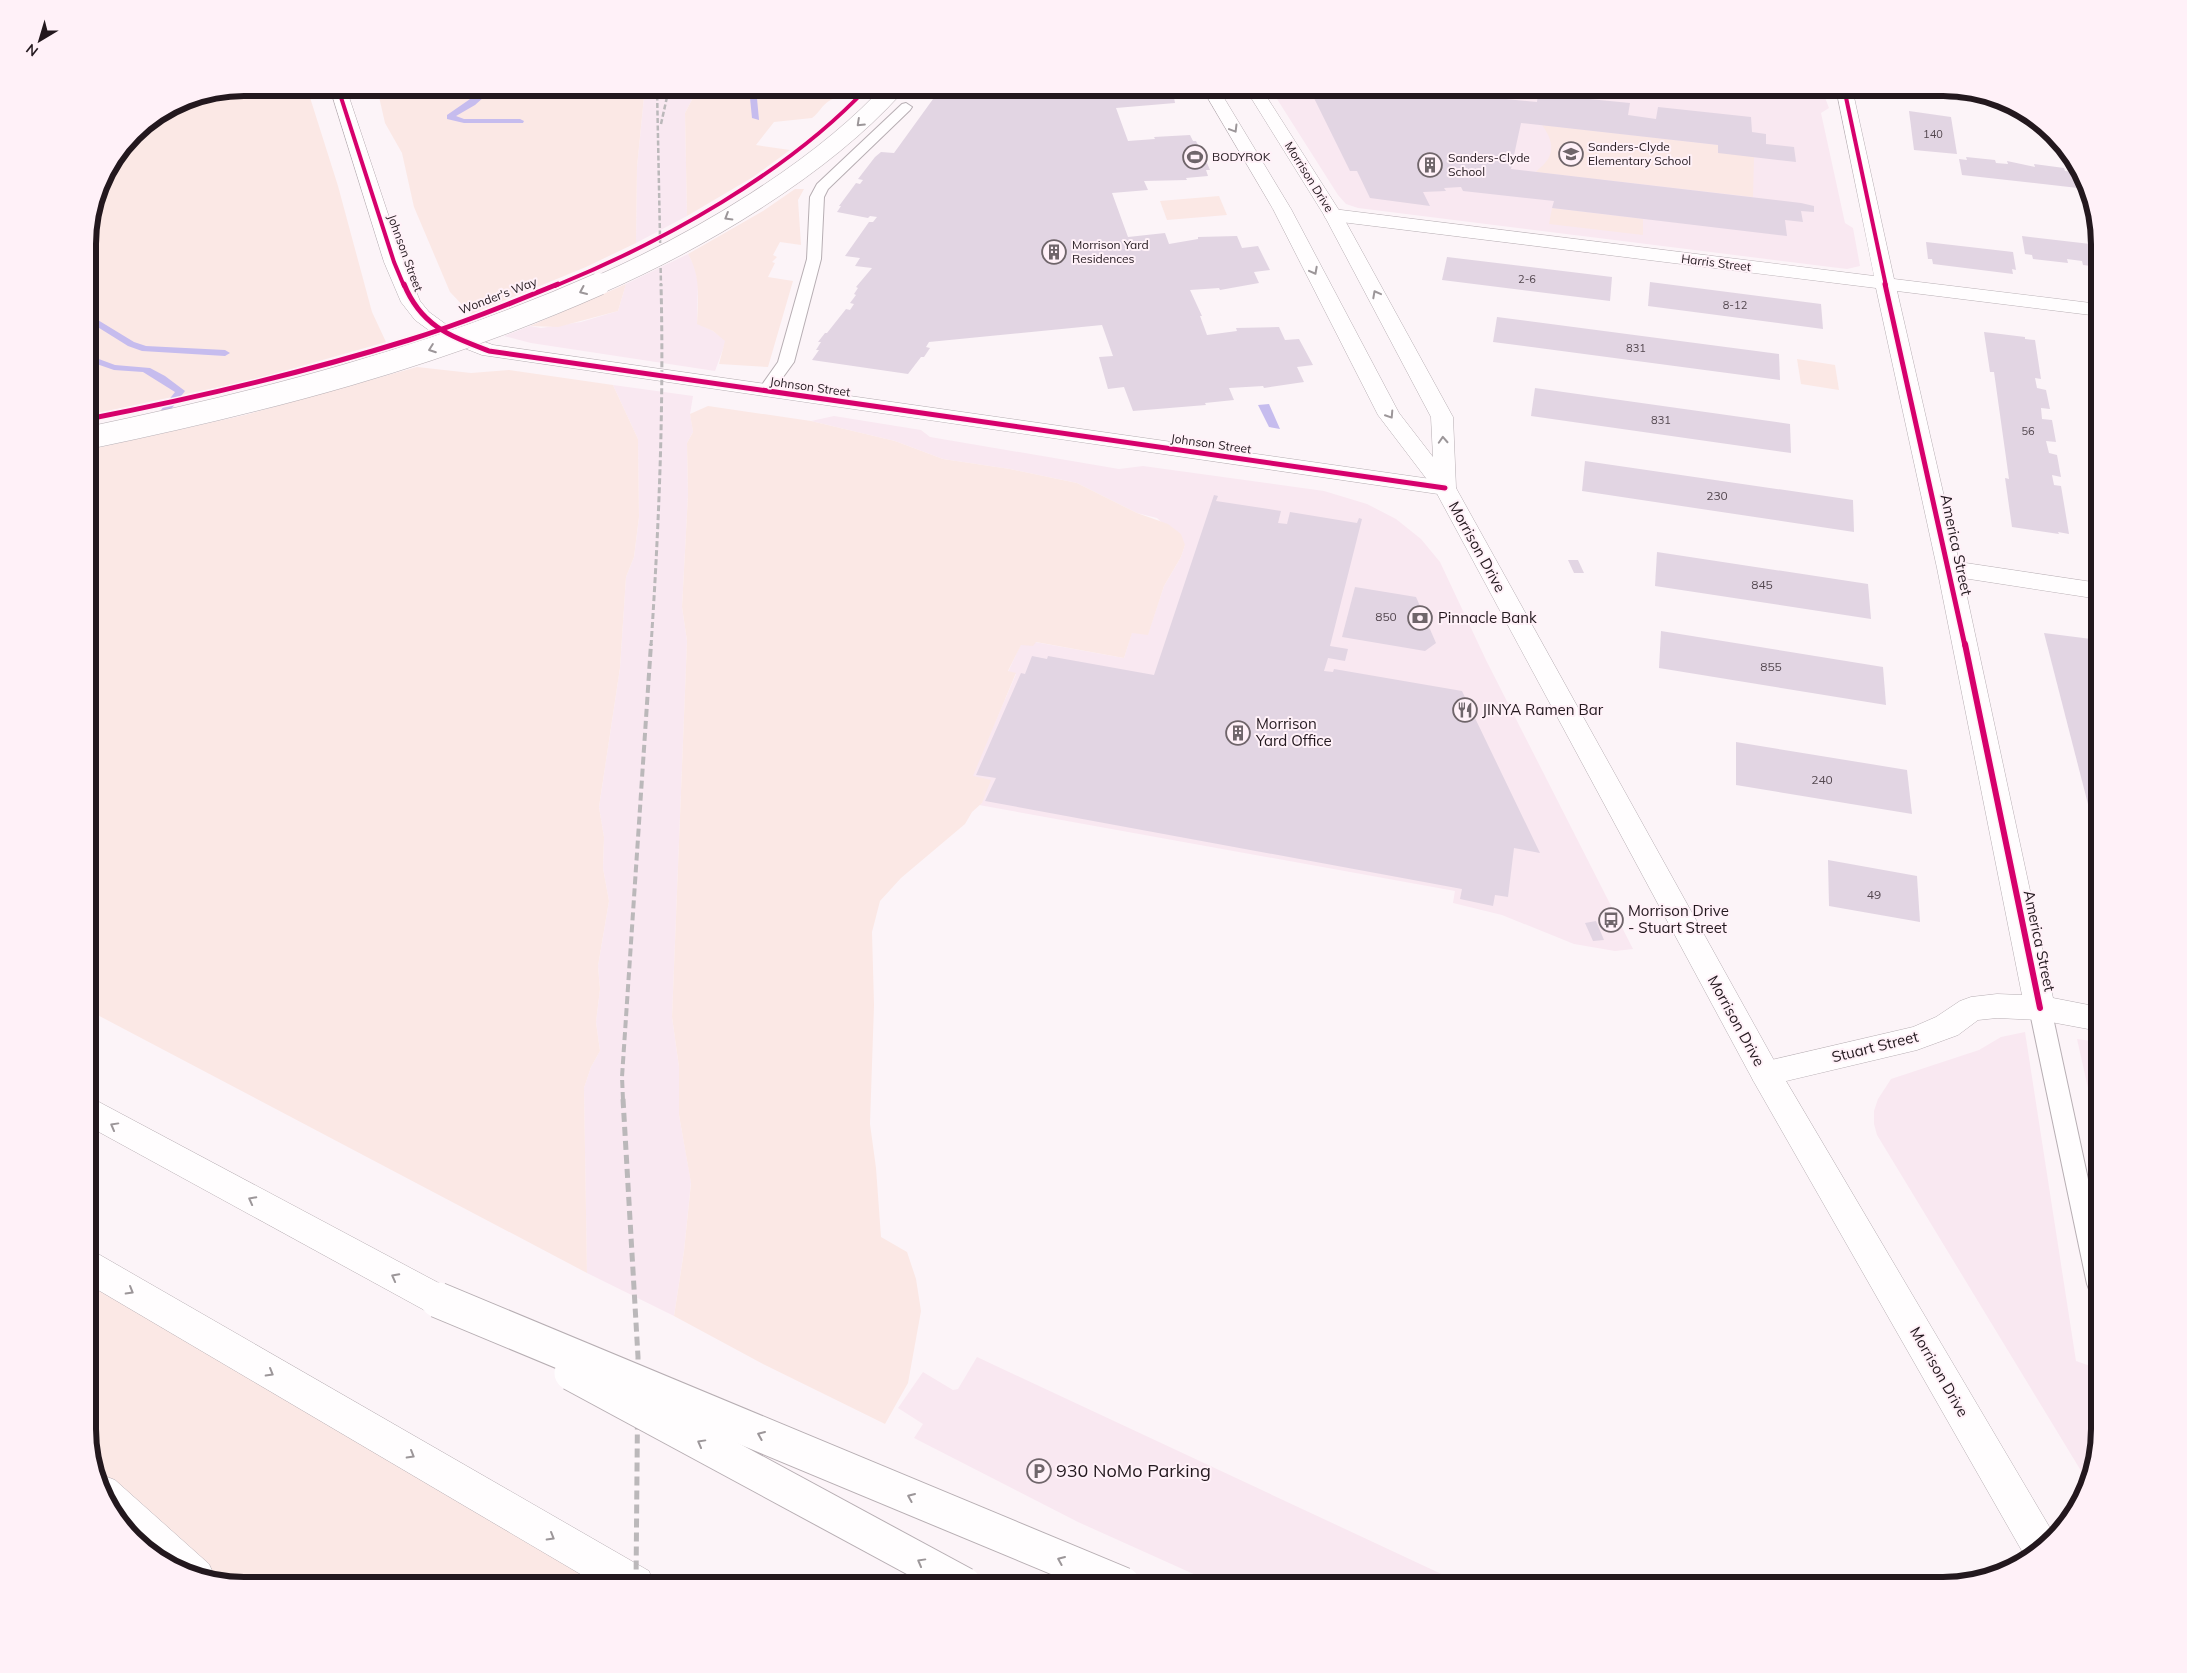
<svg xmlns="http://www.w3.org/2000/svg" width="2187" height="1673" font-family="Mulish,sans-serif">
<style>
.built{fill:#f9e8f1}
.green{fill:#fbe8e5}
.water{fill:#c6bcee}
.lines{fill:none;stroke-linecap:round;stroke-linejoin:round}
.stream{fill:#c6bcee;fill-rule:evenodd}
.building{fill:#e2d5e3}
.service-casing{stroke:#b7aeb3;stroke-width:2}
.minor-casing{stroke:#b7aeb3;stroke-width:1}
.secondary-casing{stroke:#b7aeb3;stroke-width:1}
.motorway-casing{stroke:#b7aeb3;stroke-width:1}
.service{fill:#fffdfe;fill-rule:evenodd}
.minor{fill:#fffdfe;fill-rule:evenodd}
.secondary{fill:#fffdfe;fill-rule:evenodd}
.motorway{fill:#fffdfe;fill-rule:evenodd}
.rail-far3{stroke:#bbb8ba;stroke-width:2.5;stroke-dasharray:5 2.5;stroke-linecap:butt}
.rail-far2{stroke:#bbb8ba;stroke-width:3;stroke-dasharray:6 3;stroke-linecap:butt}
.rail-far1{stroke:#bbb8ba;stroke-width:4;stroke-dasharray:8 4;stroke-linecap:butt}
.rail{stroke:#bbb8ba;stroke-width:5;stroke-dasharray:9 5;stroke-linecap:butt}
.motorway-bridge-far2-casing{stroke:#b7aeb3;stroke-width:19;stroke-linecap:butt}
.motorway-bridge-far1-casing{stroke:#b7aeb3;stroke-width:23;stroke-linecap:butt}
.motorway-bridge-casing{stroke:#b7aeb3;stroke-width:37;stroke-linecap:butt}
.motorway-bridge-far2{stroke:#fffdfe;stroke-width:18}
.motorway-bridge-far1{stroke:#fffdfe;stroke-width:22}
.motorway-bridge{stroke:#fffdfe;stroke-width:35}
.cycleway-far2-casing{stroke:#fff1f8;stroke-width:5.5}
.cycleway-far1-casing{stroke:#fff1f8;stroke-width:8}
.cycleway-casing{stroke:#fff1f8;stroke-width:9}
.cycleway-far2{stroke:#d6006c;stroke-width:4}
.cycleway-far1{stroke:#d6006c;stroke-width:5}
.cycleway{stroke:#d6006c;stroke-width:6}
.oneway{stroke:#9c9699}
.labels{text-anchor:middle;stroke-width:4;stroke-linejoin:round;paint-order:stroke}
.far-number-label{font-size:11px;fill:#53474f}
.far-poi-label{font-size:12px;fill:#23181e;stroke:#fff1f8;text-anchor:start}
.far-street-label{font-size:12px;fill:#23181e;stroke:#fff1f8}
.number-label{font-size:12px;fill:#53474f}
.street-label{font-size:15px;fill:#23181e;stroke:#fff1f8}
.poi-label{font-size:15px;fill:#23181e;stroke:#fff1f8;text-anchor:start}
.near-poi-label{font-size:18px;fill:#23181e;stroke:#fff1f8;text-anchor:start}
.rim{fill:none;stroke:#23181e;stroke-width:6}
</style>
<rect width="100%" height="100%" fill="#fcf4f8"/>
<!-- built -->
<g class="built">
<path d="M643,88H698L685,113L687,216L636,243L637,167L644,97Z"/>
<path d="M1270,88H1805L1815,90L1824,95L1829,108L1821,113L1845,223L1853,228L1860,266L1847,269L1358,208L1346,204L1338,195Z"/>
<path d="M688,254L695,267L698,283L697,323L713,331L726,341L715,371L531,343L504,336L530,326L541,328L581,322L618,311L626,284Z"/>
<path d="M613,385L693,396L690,414L693,432L687,443L688,495L682,607L687,641L672,1017L679,1067V1115L691,1182L684,1251L674,1316L587,1273L584,1088L591,1067L600,1051L596,1022L600,989L598,966L609,901L603,868L604,837L599,807L620,668L626,577L634,557L639,517L638,439Z"/>
<path d="M834,416L921,430L930,437L1119,469L1143,466L1324,491L1367,504L1396,519L1421,539L1440,562L1486,660L1633,949L1615,951L1574,944L1502,915L1453,903L1455,891L979,805L982,803L972,776L1016,674L1008,672L1021,644L1035,642L1124,658L1132,632L1148,634L1164,586L1181,557L1185,545L1157,518L1137,513L1077,483L1010,469L943,459L895,441L811,421Z"/>
<path d="M2025,1032L2076,1361L2099,1369V1429L2089,1484L1877,1135L1874,1124V1111L1878,1099L1891,1079L1979,1050L2001,1037Z"/>
<path d="M2077,1039L2099,1042V1137Z"/>
<path d="M977,1357L1465,1585H1218L1078,1522L914,1438L923,1424L898,1408L923,1372L953,1390L958,1389Z"/>
</g>
<!-- green -->
<g class="green">
<path d="M244,88H307L338,186L372,312L386,342L252,380L88,415V234L100,184L134,133L185,99Z"/>
<path d="M377,88H643L644,97L637,167L636,243L586,267L471,314L450,292L414,207L402,153L385,123Z"/>
<path d="M698,88H859C851,96 840,94 829,101C822,105 819,113 812,118L774,122L756,145L790,150L753,177L687,216L685,113Z"/>
<path d="M1542,125L1718,145L1754,157L1753,197L1536,172C1539,168 1542,167 1545,163C1556,151 1551,137 1542,125Z"/>
<path d="M795,189H804L798,200L801,245L780,242L773,255L777,257L772,262L775,263L768,277L793,281L768,367L719,364L725,341L713,331L697,324C698,299 701,276 688,254L763,211Z"/>
<path d="M1219,196L1227,215L1167,220L1160,201Z"/>
<path d="M1552,208L1643,219V235L1549,224Z"/>
<path d="M626,284L618,311L558,327L530,326Z"/>
<path d="M1797,359L1835,365L1839,390L1801,384Z"/>
<path d="M417,367L471,373L509,370L613,385L638,439L639,517L634,557L626,577L620,668L599,807L604,837L603,868L609,901L598,966L600,989L596,1022L600,1051L591,1067L584,1088L587,1273L88,1010V450L245,415Z"/>
<path d="M708,406L811,421L895,441L943,459L1010,469L1077,483L1137,513L1168,524L1181,534L1185,545L1181,557L1164,586L1148,635L1132,633L1124,658L1036,642L1033,646L1021,645L1008,671L1016,673L973,776L991,780L982,803L972,812L965,824L901,878L880,901L872,932L874,1005L870,1124L876,1168L881,1237L907,1252L916,1279L921,1311L908,1383L885,1424L763,1364L674,1316L684,1251L691,1183L679,1115V1067L672,1017L687,641L682,607L688,495L687,443L693,432L690,414Z"/>
<path d="M2089,481L2099,482V522H2097Z"/>
<path d="M88,1269L609,1585H244L194,1577L149,1553L104,1498L88,1439Z"/>
</g>
<!-- water -->
<path class="water" d="M1269,404L1280,429L1269,427L1258,405Z"/>
<g class="lines">
<!-- stream -->
<g class="stream">
<path d="M486,88H494L475,105L456,116L464,119H520L524,121L523,123H464L447,119V115Z"/>
<path d="M749,88H756L759,120L752,118Z"/>
<path d="M88,314L134,342L146,346L225,350L230,353L225,356L142,351L128,346L88,321Z"/>
<path d="M88,355L115,365L150,368L165,376L185,391L169,412H163L161,410L175,392L143,372L114,370L88,361Z"/>
</g>
</g>
<!-- building -->
<g class="building">
<path d="M941,88H1168L1170,92H1173L1175,103L1116,108L1128,141L1155,139L1154,137L1190,135L1193,141H1196L1199,147H1196L1203,164L1207,163L1210,170H1206L1208,176L1186,178L1187,180L1144,181L1148,190L1112,193L1128,237L1165,233L1169,244L1198,239V237L1237,236L1242,248L1258,246L1270,270L1254,272L1259,283L1220,290L1219,288L1190,290L1202,316H1200L1207,335L1237,331L1236,328L1279,327L1285,340L1299,339L1313,365L1297,367L1304,382L1264,388L1263,386L1229,388L1234,400L1205,403L1206,405L1133,411L1124,387L1108,389L1099,357L1113,356L1102,325L929,342L926,347L930,348L924,357H921L908,374L812,360L819,350H816L821,342H818L825,333H827L846,309L850,310L854,304L850,303L856,295L854,294L858,288L856,287L872,268L855,266L860,258L845,256L869,222H873L877,217L870,216L868,218L837,212L841,206H839L856,183L860,184L863,180L858,179L875,157L881,152L894,153Z"/>
<path d="M1309,88H1480L1486,97L1537,102L1538,94L1630,103L1628,115L1656,119L1658,107L1751,117L1752,132L1766,134V144L1794,147L1796,162L1718,153V145L1521,123L1511,169L1801,203L1814,206V212L1801,211L1803,222L1785,220L1787,236L1552,208L1554,201L1463,191L1461,187L1444,188L1446,191L1423,192L1430,206L1370,198L1357,171H1350Z"/>
<path d="M1909,111L1951,117L1957,154L1914,150Z"/>
<path d="M1966,157L1995,160L1996,163L2008,164L2007,161L2035,167L2034,164L2064,168L2065,171L2073,172L2078,188L1962,175L1959,159L1967,160Z"/>
<path d="M2022,236L2099,245V267L2083,265L2082,261L2067,259L2068,263L2033,259L2032,255L2025,254Z"/>
<path d="M1926,242L2013,252L2016,270L2012,269L2013,274L1933,264L1932,259H1928Z"/>
<path d="M1447,257L1612,277L1610,301L1442,280Z"/>
<path d="M1650,282L1821,304L1823,329L1648,306Z"/>
<path d="M1497,317L1779,354L1780,380L1493,342Z"/>
<path d="M1984,332L2025,337V339L2035,340L2041,379L2035,378L2037,388L2046,390L2050,409L2041,408L2042,419L2052,420L2056,442L2046,441L2049,453L2057,455L2061,477L2052,475L2054,485L2061,486L2069,534L2058,532L2059,534L2012,527L2005,478L2009,479L1994,372H1990Z"/>
<path d="M1535,388L1790,424L1791,453L1531,416Z"/>
<path d="M1585,461L1853,500L1854,532L1582,491Z"/>
<path d="M1214,495L1218,496L1216,501L1281,511L1278,523L1287,524L1290,512L1357,523L1359,518L1362,519L1330,646L1348,649L1345,661L1328,658L1324,671L1333,672L1334,669L1462,691L1540,853L1514,848L1508,897L1495,895L1493,906L1460,899L1462,889L985,801L996,778L976,775L1021,673L1025,674L1032,656L1047,659L1048,656L1154,675Z"/>
<path d="M1657,552L1868,584L1871,619L1655,586Z"/>
<path d="M1568,560H1578L1584,573H1574Z"/>
<path d="M1355,587L1416,597L1436,643L1425,651L1342,637Z"/>
<path d="M1661,631L1883,667L1886,705L1659,668Z"/>
<path d="M2044,633L2099,640V847Z"/>
<path d="M1736,742L1907,770L1912,814L1736,785Z"/>
<path d="M1828,860L1917,876L1920,922L1829,906Z"/>
<path d="M1596,921L1604,940L1593,941L1585,923Z"/>
</g>
<g class="lines">
<!-- service casing -->
<g class="service-casing">
<g id="service">
<path d="M906,103L912,107L910,110L828,189L824,197L821,259L794,362L770,395H760L757,392L778,362L807,259L810,197L817,184L902,104Z"/>
<path d="M2040,999L2048,1002L2051,1008L2099,1230V1295L2090,1292L2087,1284L2029,1008L2032,1002Z"/>
</g>
</g>
<!-- minor casing -->
<g class="minor-casing">
<g id="minor">
<path d="M330,88H346L404,262L420,301L429,312L455,331L493,345L1445,481L1453,483L1456,488L1453,493L1445,495L482,355L441,339L415,320L401,302L384,262Z"/>
<path d="M1836,88H1852L1894,279L2099,304V316L1897,291L1959,562L2099,583V599L1963,578L2053,998L2099,1007V1031L2040,1020L1997,1018L1978,1020L1958,1035L1917,1050L1765,1086L1754,1082L1750,1073L1754,1064L1913,1027L1936,1017L1960,1001L1971,997L1997,994L2022,995L1937,568L1876,288L1333,221L1326,219L1324,215L1326,211L1333,209L1874,276Z"/>
<path d="M1885,88C1917,84 1975,86 2004,102L1998,104L1893,93L1887,92Z"/>
</g>
</g>
<!-- secondary casing -->
<g class="secondary-casing">
<path id="secondary" d="M1202,88H1218L1291,209L1399,413L1433,457L1431,417L1324,215L1245,88H1261L1342,215L1453,417L1456,488L1776,1064L2053,1533L2054,1535L2026,1558L1754,1082L1435,490L1378,415L1273,209Z"/>
</g>
<!-- motorway casing -->
<g class="motorway-casing">
<g id="motorway">
<path d="M88,1098L99,1102L450,1289L455,1300L450,1311L438,1315L426,1311L88,1126Z"/>
<path d="M88,1251L100,1255L649,1571L654,1585H599L88,1284Z"/>
<path d="M102,1475L115,1480L209,1564L215,1577L214,1580L194,1577L149,1553L104,1498L98,1477Z"/>
</g>
</g>
<!-- service -->
<use href="#service" class="service"/>
<!-- minor -->
<use href="#minor" class="minor"/>
<!-- secondary -->
<use href="#secondary" class="secondary"/>
<!-- motorway -->
<use href="#motorway" class="motorway"/>
<!-- rail-far3 -->
<g class="rail-far3">
<path d="M657,88L661,286"/>
<path d="M661,124L669,88"/>
</g>
<!-- rail-far2 -->
<path class="rail-far2" d="M651,646C659,525 664,405 661,284"/>
<!-- rail-far1 -->
<path class="rail-far1" d="M623,1100L622,1077L651,644"/>
<!-- rail -->
<path class="rail" d="M623,1099L638,1357L636,1585"/>
<!-- motorway-bridge-far2 casing -->
<g class="motorway-bridge-far2-casing">
<path id="motorway-bridge-far2" d="M596,286C697,242 820,170 894,88"/>
</g>
<!-- motorway-bridge-far1 casing -->
<g class="motorway-bridge-far1-casing">
<path id="motorway-bridge-far1" d="M88,438C266,401 432,358 599,284"/>
</g>
<!-- motorway-bridge casing -->
<g class="motorway-bridge-casing">
<g id="motorway-bridge">
<path d="M438,1300L1123,1585"/>
<path d="M572,1373L964,1585"/>
</g>
</g>
<!-- motorway-bridge-far2 -->
<use href="#motorway-bridge-far2" class="motorway-bridge-far2"/>
<!-- motorway-bridge-far1 -->
<use href="#motorway-bridge-far1" class="motorway-bridge-far1"/>
<!-- motorway-bridge -->
<use href="#motorway-bridge" class="motorway-bridge"/>
<!-- cycleway-far2 casing -->
<g class="cycleway-far2-casing">
<g id="cycleway-far2">
<path d="M338,88L394,262L404,286"/>
<path d="M1844,88L1886,286"/>
<path d="M555,286C663,242 787,173 867,88"/>
</g>
</g>
<!-- cycleway-far1 casing -->
<g class="cycleway-far1-casing">
<g id="cycleway-far1">
<path d="M404,284C421,326 450,336 489,351L1445,488"/>
<path d="M1885,284L1965,646"/>
<path d="M88,419C196,398 303,373 409,340C460,324 509,304 558,284"/>
</g>
</g>
<!-- cycleway casing -->
<g class="cycleway-casing">
<path id="cycleway" d="M1965,644L2040,1008"/>
</g>
<!-- cycleway-far2 -->
<use href="#cycleway-far2" class="cycleway-far2"/>
<!-- cycleway-far1 -->
<use href="#cycleway-far1" class="cycleway-far1"/>
<!-- cycleway -->
<use href="#cycleway" class="cycleway"/>
</g>
<!-- one-way arrows -->
<defs><path id="oneway-chevron" d="M-2-3.5L2.5 0L-2 3.5" fill="none" stroke-width="1.6" stroke-linecap="round" stroke-linejoin="round" transform="scale(1.25)"/></defs>
<g class="oneway">
<use href="#oneway-chevron" transform="translate(860 123) rotate(137)"/>
<use href="#oneway-chevron" transform="translate(1234 129) rotate(59)"/>
<use href="#oneway-chevron" transform="translate(728 217) rotate(149)"/>
<use href="#oneway-chevron" transform="translate(1314 271) rotate(62)"/>
<use href="#oneway-chevron" transform="translate(583 291) rotate(156)"/>
<use href="#oneway-chevron" transform="translate(1376 294) rotate(-118)"/>
<use href="#oneway-chevron" transform="translate(432 349) rotate(160)"/>
<use href="#oneway-chevron" transform="translate(1390 415) rotate(57)"/>
<use href="#oneway-chevron" transform="translate(1443 440) rotate(-93)"/>
<use href="#oneway-chevron" transform="translate(114 1126) rotate(-151)"/>
<use href="#oneway-chevron" transform="translate(252 1200) rotate(-152)"/>
<use href="#oneway-chevron" transform="translate(395 1277) rotate(-152)"/>
<use href="#oneway-chevron" transform="translate(130 1291) rotate(30)"/>
<use href="#oneway-chevron" transform="translate(270 1373) rotate(30)"/>
<use href="#oneway-chevron" transform="translate(761 1435) rotate(-157)"/>
<use href="#oneway-chevron" transform="translate(701 1443) rotate(-151)"/>
<use href="#oneway-chevron" transform="translate(411 1455) rotate(30)"/>
<use href="#oneway-chevron" transform="translate(911 1497) rotate(-157)"/>
<use href="#oneway-chevron" transform="translate(551 1537) rotate(30)"/>
<use href="#oneway-chevron" transform="translate(1061 1560) rotate(-157)"/>
<use href="#oneway-chevron" transform="translate(921 1562) rotate(-151)"/>
</g>
<!-- icons -->
<defs>
<g id="school-ring" transform="scale(1.25)"><circle r="9.5" fill="#fff1f8" stroke="#6f656a" stroke-width="1.5"/><path d="M0-5L7-2L0 1L-7-2ZM-4 1L0 2.5L4 1V4Q0 6-4 4Z" fill="#6f656a"/></g>
<g id="stadium-ring" transform="scale(1.25)"><circle r="9.5" fill="#fff1f8" stroke="#6f656a" stroke-width="1.5"/><path d="M0-5a6.5 5 0 1 0 0 10a6.5 5 0 1 0 0-10ZM-3.5-1.8h7v3.6h-7Z" fill="#6f656a"/></g>
<g id="building-ring" transform="scale(1.25)"><circle r="9.5" fill="#fff1f8" stroke="#6f656a" stroke-width="1.5"/><path d="M-4-6H4V6H1V3H-1V6H-4ZM-2.5-4.3h1.7v1.8h-1.7ZM.8-4.3h1.7v1.8H.8ZM-2.5-1h1.7V.8h-1.7ZM.8-1h1.7V.8H.8Z" fill="#6f656a"/></g>
<g id="bank-ring" transform="scale(1.25)"><circle r="9.5" fill="#fff1f8" stroke="#6f656a" stroke-width="1.5"/><path d="M-6-4H6V4H-6ZM0-2.3a2.3 2.3 0 1 0 0 4.6a2.3 2.3 0 1 0 0-4.6Z" fill="#6f656a"/></g>
<g id="restaurant-ring" transform="scale(1.25)"><circle r="9.5" fill="#fff1f8" stroke="#6f656a" stroke-width="1.5"/><path d="M-5-6h1v4h1v-4h1v4h1v-4h1v5L-1.5 .5V6h-2V.5L-5-1ZM5-6V6H3V1.5H1.5Q1.5-4 5-6Z" fill="#6f656a"/></g>
<g id="bus-ring" transform="scale(1.25)"><circle r="9.5" fill="#fff1f8" stroke="#6f656a" stroke-width="1.5"/><path d="M-5-6H5V4H4V6H2V4H-2V6H-4V4H-5ZM-3.5-4V0h7V-4ZM-3.5 1.2v1.5H-2V1.2ZM2 1.2v1.5H3.5V1.2Z" fill="#6f656a"/></g>
<g id="parking-ring" transform="scale(1.25)"><circle r="9.5" fill="#fff1f8" stroke="#6f656a" stroke-width="1.5"/><path d="M-3.5-5.5H1a3.5 3.5 0 0 1 0 7H-1V5.5H-3.5ZM-1-3.4V-.6H.8a1.4 1.4 0 0 0 0-2.8Z" fill="#6f656a"/></g>
</defs>
<g fill-rule="evenodd">
<use href="#school-ring" x="1571" y="154"/>
<use href="#stadium-ring" x="1195" y="157"/>
<use href="#building-ring" x="1430" y="165"/>
<use href="#building-ring" x="1054" y="252"/>
<use href="#bank-ring" x="1420" y="618"/>
<use href="#restaurant-ring" x="1465" y="710"/>
<use href="#building-ring" x="1238" y="733"/>
<use href="#bus-ring" x="1611" y="920"/>
<use href="#parking-ring" x="1039" y="1471"/>
</g>
<g class="labels">
<!-- far-number labels -->
<g class="far-number-label">
<text x="1933" y="138">140</text>
<text x="1527" y="283">2-6</text>
<text x="1735" y="309">8-12</text>
<text x="1636" y="352">831</text>
<text x="1661" y="424">831</text>
<text x="2028" y="435">56</text>
</g>
<!-- far-poi labels -->
<g class="far-poi-label">
<text x="1588" y="151">Sanders-Clyde<tspan x="1588" dy="14">Elementary School</tspan></text>
<text x="1212" y="161">BODYROK</text>
<text x="1448" y="162">Sanders-Clyde<tspan x="1448" dy="14">School</tspan></text>
<text x="1072" y="249">Morrison Yard<tspan x="1072" dy="14">Residences</tspan></text>
</g>
<!-- far-street labels -->
<g class="far-street-label">
<text transform="translate(1309 177) rotate(58)" y="4">Morrison Drive</text>
<text transform="translate(405 253) rotate(70)" y="4">Johnson Street</text>
<text transform="translate(1716 263) rotate(7)" y="4">Harris Street</text>
<text transform="translate(498 296) rotate(-21)" y="4">Wonder's Way</text>
<text transform="translate(810 387) rotate(8)" y="4">Johnson Street</text>
<text transform="translate(1211 444) rotate(8)" y="4">Johnson Street</text>
</g>
<!-- number labels -->
<g class="number-label">
<text x="1717" y="500">230</text>
<text x="1762" y="589">845</text>
<text x="1386" y="621">850</text>
<text x="1771" y="671">855</text>
<text x="1822" y="784">240</text>
<text x="1874" y="899">49</text>
</g>
<!-- street labels -->
<g class="street-label">
<text transform="translate(1956 545) rotate(78)" y="5">America Street</text>
<text transform="translate(1477 547) rotate(61)" y="5">Morrison Drive</text>
<text transform="translate(2039 941) rotate(78)" y="5">America Street</text>
<text transform="translate(1736 1021) rotate(61)" y="5">Morrison Drive</text>
<text transform="translate(1875 1047) rotate(-14)" y="5">Stuart Street</text>
<text transform="translate(1939 1372) rotate(60)" y="5">Morrison Drive</text>
</g>
<!-- poi labels -->
<g class="poi-label">
<text x="1438" y="623">Pinnacle Bank</text>
<text x="1482" y="715">JINYA Ramen Bar</text>
<text x="1256" y="729">Morrison<tspan x="1256" dy="17">Yard Office</tspan></text>
<text x="1628" y="916">Morrison Drive<tspan x="1628" dy="17">- Stuart Street</tspan></text>
</g>
<!-- near-poi labels -->
<g class="near-poi-label">
<text x="1056" y="1477">930 NoMo Parking</text>
</g>
</g>
<!-- crop -->
<path d="M0 0H2187V1673H0ZM244 96H1943A148 148 0 0 1 2091 244V1429A148 148 0 0 1 1943 1577H244A148 148 0 0 1 96 1429V244A148 148 0 0 1 244 96Z" fill="#fff1f8" fill-rule="evenodd"/>
<path class="rim" d="M244 96H1943A148 148 0 0 1 2091 244V1429A148 148 0 0 1 1943 1577H244A148 148 0 0 1 96 1429V244A148 148 0 0 1 244 96Z"/>
<!-- north arrow -->
<g transform="translate(40 40) rotate(218)" stroke="#fff1f8" stroke-width="4" paint-order="stroke">
<path d="M0-4L9 19L0 12L-9 19Z" fill="#23181e"/>
<text y="-8" font-size="14" font-weight="bold" text-anchor="middle" fill="#23181e">N</text>
</g>
</svg>
